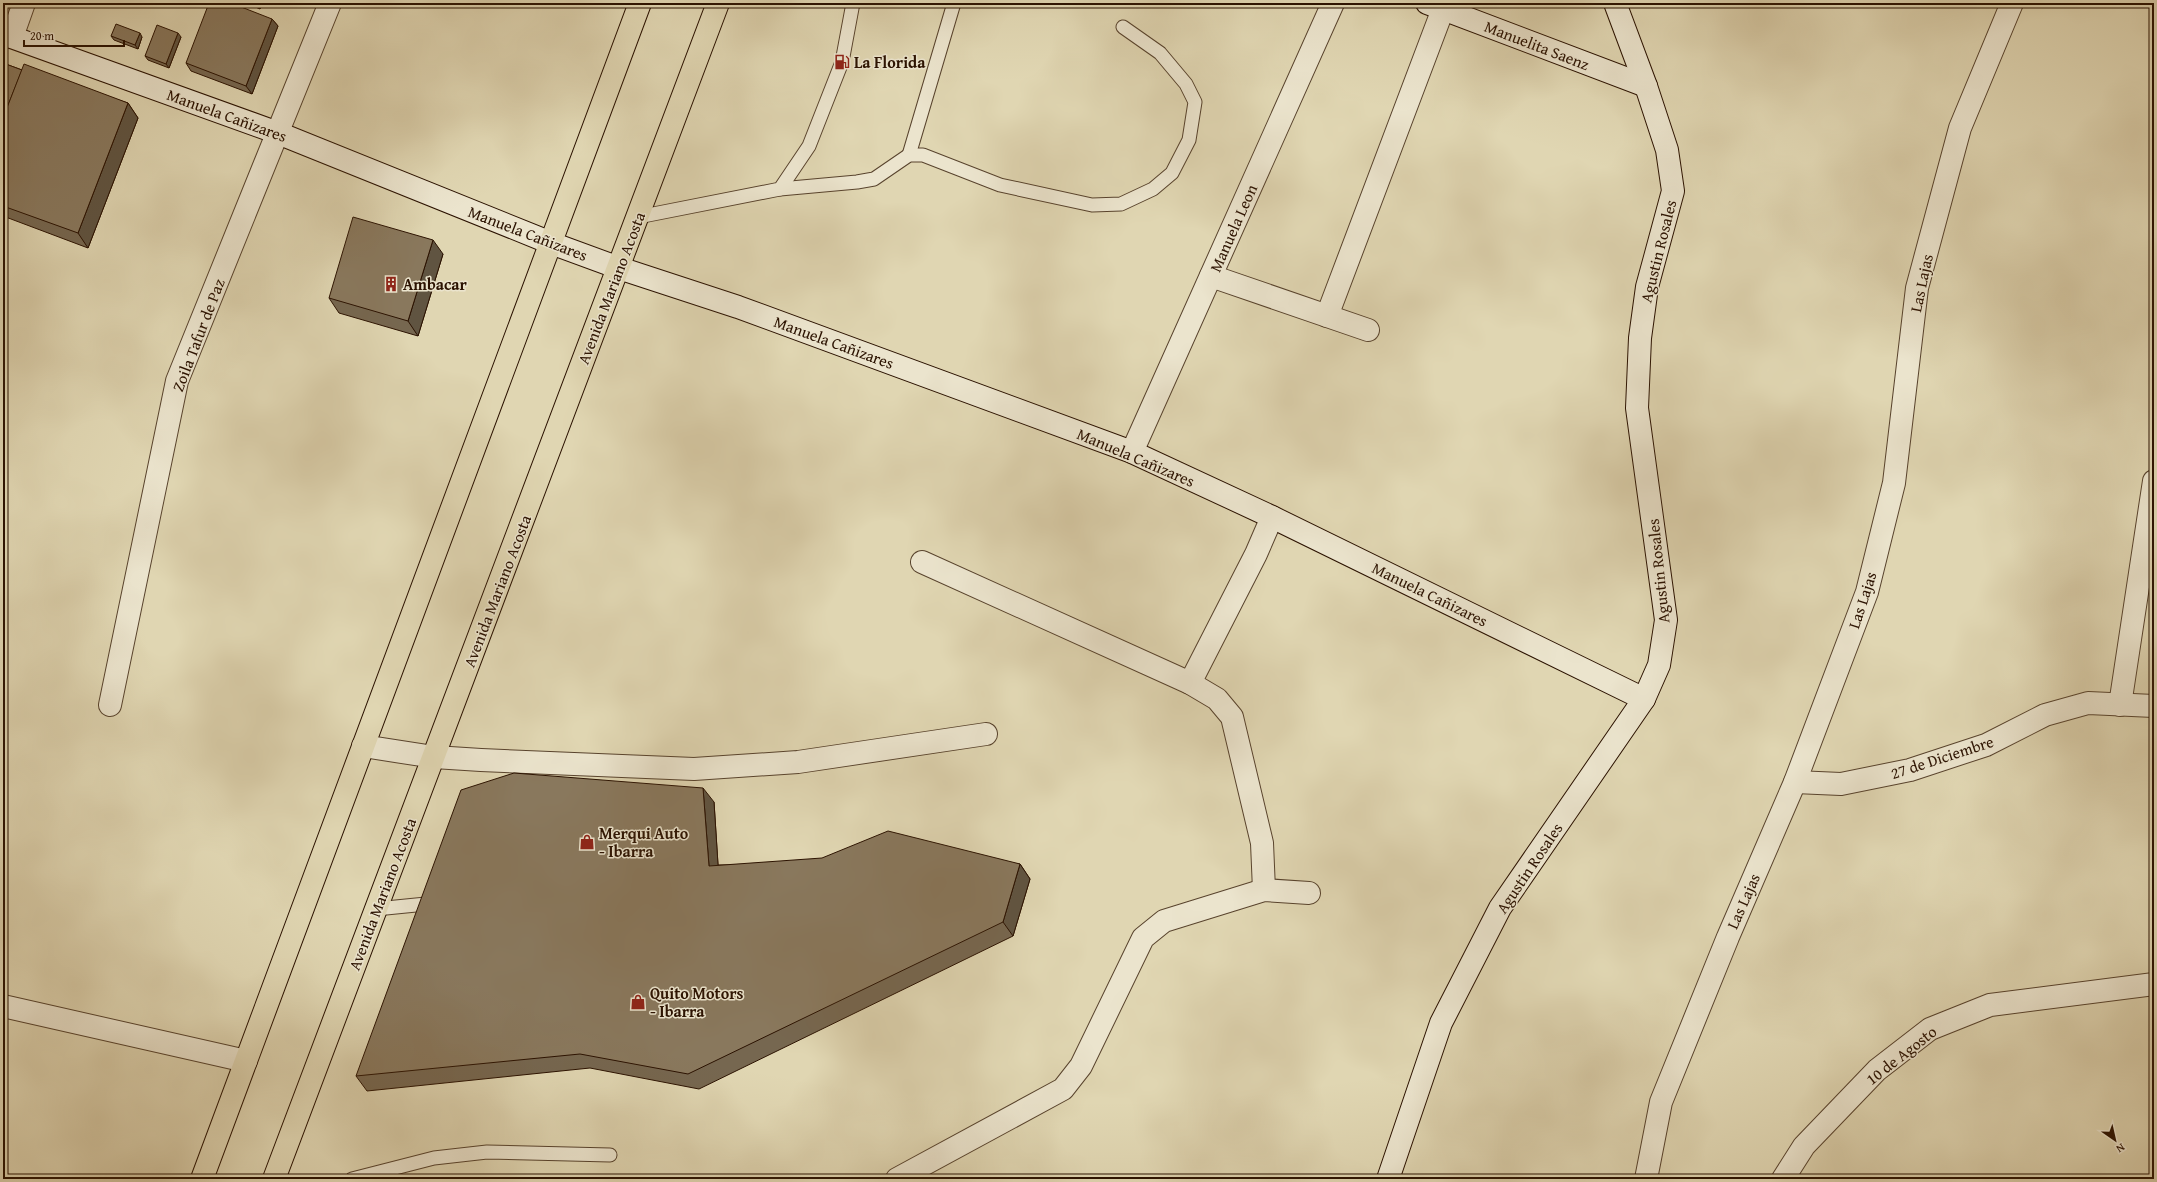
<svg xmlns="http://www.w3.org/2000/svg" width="2157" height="1182" font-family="'Gentium Book Plus',serif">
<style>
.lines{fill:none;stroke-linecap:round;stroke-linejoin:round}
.lane-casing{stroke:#58432d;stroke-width:15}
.street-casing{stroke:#58432d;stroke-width:24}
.secondary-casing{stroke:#2b1201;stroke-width:24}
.highway-casing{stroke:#2b1201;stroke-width:24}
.lane{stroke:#ebe4cd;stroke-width:13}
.street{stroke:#ebe4cd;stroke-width:22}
.secondary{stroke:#ebe4cd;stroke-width:22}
.highway{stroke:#e0d6b2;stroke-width:22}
.wall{fill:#766750;stroke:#2b1201}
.shaded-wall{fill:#605441;stroke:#2b1201}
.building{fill:#89785d;stroke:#2b1201}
.labels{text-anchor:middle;stroke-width:3;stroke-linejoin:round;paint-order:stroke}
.street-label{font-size:16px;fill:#2b1201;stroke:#ebe4cd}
.poi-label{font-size:16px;font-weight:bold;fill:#2b1201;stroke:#ebe4cd;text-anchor:start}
</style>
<rect width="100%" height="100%" fill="#e0d6b2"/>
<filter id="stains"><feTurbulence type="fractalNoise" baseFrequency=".005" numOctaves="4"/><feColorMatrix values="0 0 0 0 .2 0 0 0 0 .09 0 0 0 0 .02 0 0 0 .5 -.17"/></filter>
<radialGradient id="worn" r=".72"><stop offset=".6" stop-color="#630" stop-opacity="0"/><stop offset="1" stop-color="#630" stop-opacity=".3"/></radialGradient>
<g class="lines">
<!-- lane casing -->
<g class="lane-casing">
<g id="lane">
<path d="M909,155L954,3"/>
<path d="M780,189L857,182L874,179L909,155H923L1000,185L1092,205L1121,204L1153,189L1172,173L1189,140L1195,102L1186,84L1160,53L1123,27"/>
<path d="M638,217L780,189L809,146L842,62L853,3"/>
<path d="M376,909L436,903"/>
<path d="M352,1179L434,1158L487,1152L610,1155"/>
</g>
</g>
<!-- street casing -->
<g class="street-casing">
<g id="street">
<path d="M12,37L24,3"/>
<path d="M1211,276L1368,330"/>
<path d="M1327,316L1443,9"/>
<path d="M1132,452L1333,3"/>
<path d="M922,562L1190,683L1217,699L1232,717L1262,843L1264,890"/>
<path d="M1190,683L1256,554L1272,517"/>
<path d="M110,705L177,381L330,3"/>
<path d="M2120,705L2154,481"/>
<path d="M363,746L434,757L481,760L694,769L798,762L986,734"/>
<path d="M1795,782L1841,784L1910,770L1986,745L2045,715L2088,703L2154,706"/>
<path d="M3,1006L246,1061"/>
<path d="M897,1179L1063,1089L1081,1066L1143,938L1164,921L1264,890L1309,893"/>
<path d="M1646,1179L1661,1102L1728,937L1795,782L1867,592L1894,483L1917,288L1960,128L2012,3"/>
<path d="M1783,1179L1804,1146L1877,1070L1930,1029L1990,1005L2154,984"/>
</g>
</g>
<!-- secondary casing -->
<g class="secondary-casing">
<g id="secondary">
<path d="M1427,3L1646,86"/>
<path d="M3,34L278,133L551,243L619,268L738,307L1132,452L1272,517L1644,699"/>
<path d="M1388,1179L1441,1023L1500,908L1644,699L1659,665L1666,620L1637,408L1640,338L1647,287L1673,191L1667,150L1646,86L1615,3"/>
</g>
</g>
<!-- highway casing -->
<g class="highway-casing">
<g id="highway">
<path d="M202,1179L640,3"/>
<path d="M274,1179L718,3"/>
</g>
</g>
<!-- lane -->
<use href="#lane" class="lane"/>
<!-- street -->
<use href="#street" class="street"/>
<!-- secondary -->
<use href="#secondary" class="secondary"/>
<!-- highway -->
<use href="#highway" class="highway"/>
</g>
<!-- wall -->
<g class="wall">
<path d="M246,3H262L260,9Z"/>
<path d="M272,19L278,26L252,94L191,71L186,63Z"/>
<path d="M111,36L142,37L138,49L114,40Z"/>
<path d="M181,37L169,68L148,60L145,56Z"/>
<path d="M3,63L22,70L128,103L138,118L88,248L3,216Z"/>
<path d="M443,254L418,336L339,313L329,298Z"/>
<path d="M714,802L718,865L1020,864L1030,879L1013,936L699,1089L590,1068L367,1091L356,1076Z"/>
</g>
<!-- shaded-wall -->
<g class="shaded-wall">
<path d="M257,3H262L260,9L257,5Z"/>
<path d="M272,19L278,26L252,94L246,86Z"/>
<path d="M140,33L142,37L138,49L135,45Z"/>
<path d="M178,33L181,37L169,68L166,64Z"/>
<path d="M128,103L138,118L88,248L78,233Z"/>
<path d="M433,240L443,254L418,336L408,321Z"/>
<path d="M703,788L714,802L719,880L709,866Z"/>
<path d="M1020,864L1030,879L1013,936L1003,922Z"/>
</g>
<!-- building -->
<g class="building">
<path d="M209,3H231L272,19L246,86L186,63Z"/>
<path d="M116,24L140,33L135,45L111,36Z"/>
<path d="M157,25L178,33L166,64L145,56Z"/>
<path d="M3,63L22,70L3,118Z"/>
<path d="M24,64L128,103L78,233L3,206V118Z"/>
<path d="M353,217L433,240L408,321L329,298Z"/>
<path d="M514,773L703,788L709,866L822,858L888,831L1020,864L1003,922L688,1074L580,1054L356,1076L461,790Z"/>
</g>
<!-- icons -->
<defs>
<g id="fuel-bare" transform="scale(1.2)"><path d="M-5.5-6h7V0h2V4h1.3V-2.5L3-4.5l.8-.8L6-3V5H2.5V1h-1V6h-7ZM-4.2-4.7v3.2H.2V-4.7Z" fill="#8f2418" stroke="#ebe4cd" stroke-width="2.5" paint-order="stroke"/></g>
<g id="building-bare" transform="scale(1.2)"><path d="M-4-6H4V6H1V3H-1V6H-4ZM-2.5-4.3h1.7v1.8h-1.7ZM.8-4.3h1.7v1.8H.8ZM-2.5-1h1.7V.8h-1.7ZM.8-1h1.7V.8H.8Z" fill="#8f2418" stroke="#ebe4cd" stroke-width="2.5" paint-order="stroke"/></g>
<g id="shop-bare" transform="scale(1.2)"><path d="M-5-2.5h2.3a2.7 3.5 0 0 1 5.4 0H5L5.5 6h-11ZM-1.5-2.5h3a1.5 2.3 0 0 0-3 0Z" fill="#8f2418" stroke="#ebe4cd" stroke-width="2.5" paint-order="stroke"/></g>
</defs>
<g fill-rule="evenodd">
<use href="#fuel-bare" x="842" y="62"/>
<use href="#building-bare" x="391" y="284"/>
<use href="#shop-bare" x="587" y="842"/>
<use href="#shop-bare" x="638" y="1002"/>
</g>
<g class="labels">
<!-- street labels -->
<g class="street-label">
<text transform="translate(1537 45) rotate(21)" y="6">Manuelita Saenz</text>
<text transform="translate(227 115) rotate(20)" y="6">Manuela Cañizares</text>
<text transform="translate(1233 228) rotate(-66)" y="6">Manuela Leon</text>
<text transform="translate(528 233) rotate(21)" y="6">Manuela Cañizares</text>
<text transform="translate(1658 251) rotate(-76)" y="6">Agustin Rosales</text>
<text transform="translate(1921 283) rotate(-78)" y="6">Las Lajas</text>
<text transform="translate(611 288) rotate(-69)" y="6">Avenida Mariano Acosta</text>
<text transform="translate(198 335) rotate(-69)" y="6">Zoila Tafur de Paz</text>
<text transform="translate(834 342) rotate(20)" y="6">Manuela Cañizares</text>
<text transform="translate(1136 457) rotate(23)" y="6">Manuela Cañizares</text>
<text transform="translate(1658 571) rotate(-96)" y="6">Agustin Rosales</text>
<text transform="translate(497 591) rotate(-69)" y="6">Avenida Mariano Acosta</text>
<text transform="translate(1430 594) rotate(26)" y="6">Manuela Cañizares</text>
<text transform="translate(1862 600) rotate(-72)" y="6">Las Lajas</text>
<text transform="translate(1942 757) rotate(-18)" y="6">27 de Diciembre</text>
<text transform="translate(1529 868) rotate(-56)" y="6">Agustin Rosales</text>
<text transform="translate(382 894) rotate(-69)" y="6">Avenida Mariano Acosta</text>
<text transform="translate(1743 901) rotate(-66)" y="6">Las Lajas</text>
<text transform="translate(1901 1055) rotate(-38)" y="6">10 de Agosto</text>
</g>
<!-- poi labels -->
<g class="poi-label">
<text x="854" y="68">La Florida</text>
<text x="403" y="290">Ambacar</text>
<text x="599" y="839">Merqui Auto<tspan x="599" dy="18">- Ibarra</tspan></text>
<text x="650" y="999">Quito Motors<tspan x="650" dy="18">- Ibarra</tspan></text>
</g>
</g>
<!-- margin -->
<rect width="2157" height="1182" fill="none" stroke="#e0d6b2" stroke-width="16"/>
<rect x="4" y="4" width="2149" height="1174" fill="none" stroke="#2b1201" stroke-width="2"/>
<rect x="8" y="8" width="2141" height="1166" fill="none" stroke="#2b1201"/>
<!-- north arrow -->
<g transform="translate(2115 1140) rotate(146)" stroke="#ebe4cd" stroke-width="3" paint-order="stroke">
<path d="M0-3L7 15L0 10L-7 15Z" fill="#2b1201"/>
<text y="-6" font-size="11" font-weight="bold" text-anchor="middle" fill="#2b1201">N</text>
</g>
<!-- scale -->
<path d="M24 40v6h100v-6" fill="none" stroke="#2b1201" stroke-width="2"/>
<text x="30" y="40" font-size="12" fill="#2b1201" stroke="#ebe4cd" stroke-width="3" paint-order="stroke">20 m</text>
<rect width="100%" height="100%" filter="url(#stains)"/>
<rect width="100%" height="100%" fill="url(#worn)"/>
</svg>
